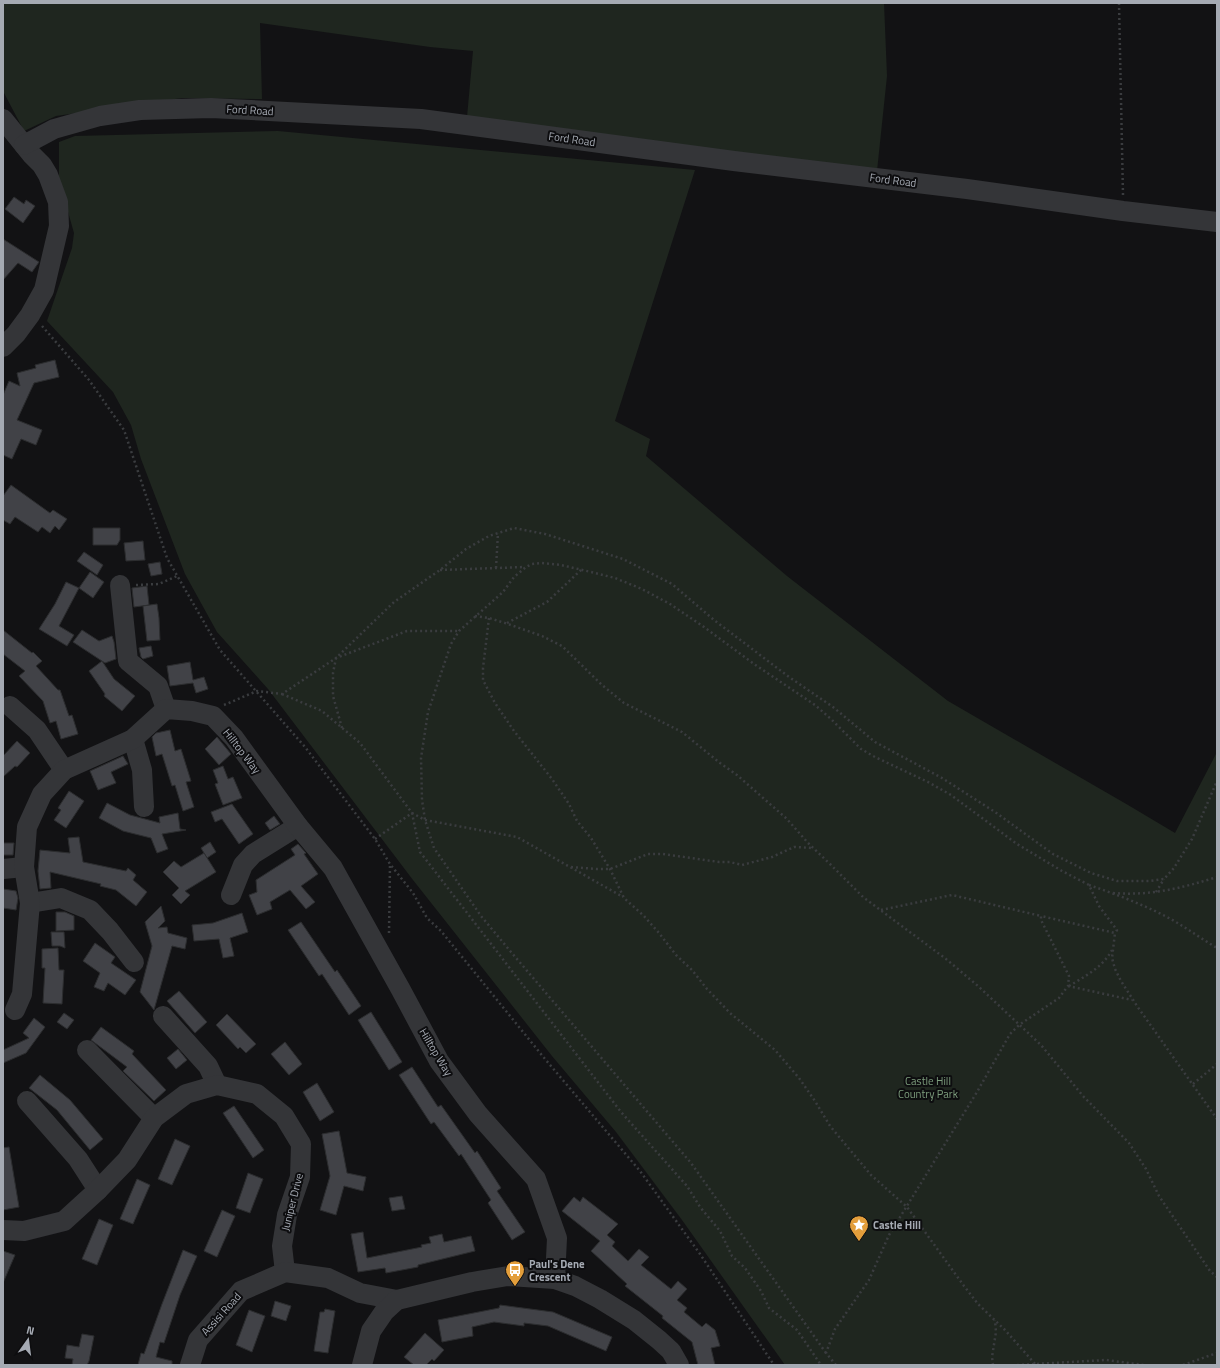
<svg xmlns="http://www.w3.org/2000/svg" width="1220" height="1368" font-family="'Titillium Web',sans-serif">
<style>
.green{fill:#1f261f}
.building{fill:#414247;stroke:#2c2d2f}
.lines{fill:none;stroke-linecap:round;stroke-linejoin:round}
.path{stroke:#3a3c3f;stroke-width:2.5;stroke-dasharray:2 3;stroke-linecap:butt}
.minor{stroke:#343538;stroke-width:20}
.labels{text-anchor:middle;stroke-width:4;stroke-linejoin:round;paint-order:stroke}
.street-label{font-size:11px;fill:#a5aab3;stroke:#0d0d0f}
.park-label{font-size:11px;fill:#7d9d7d;stroke:#0d0d0f}
.poi-label{font-size:11px;font-weight:bold;fill:#a5aab3;stroke:#0d0d0f;text-anchor:start}
</style>
<rect width="100%" height="100%" fill="#121214"/>
<!-- green -->
<g class="green">
<path d="M3,3H884L887,76L877,171L467,117L473,51L430,47L260,23L262,99L182,98L56,116L24,131L3,91Z"/>
<path d="M278,131L695,170L615,421L650,439L646,456L787,576L948,701L1128,805L1175,833L1217,752V1365H785L682,1220L616,1132L552,1056L413,880L268,689L217,632L185,574L141,459L131,425L113,392L47,321L72,248L74,233L59,180V142L75,136Z"/>
</g>
<!-- building -->
<g class="building">
<path d="M14,197L24,204L26,200L35,206L23,223L5,209Z"/>
<path d="M3,239L39,262L32,272L18,263L3,280Z"/>
<path d="M55,360L59,377L34,383L17,420L42,430L36,445L21,439L12,459L3,455V395L9,381L20,386L17,373L36,368L35,365Z"/>
<path d="M11,485L50,513L53,510L67,519L59,530L55,526L50,533L42,527L38,532L15,517L10,524L3,520V496Z"/>
<path d="M93,528H120V540L117,545H93Z"/>
<path d="M143,541L145,560L126,561L124,543Z"/>
<path d="M84,552L103,565L97,575L77,561Z"/>
<path d="M160,562L162,574L151,576L148,564Z"/>
<path d="M90,572L104,582L93,598L79,588Z"/>
<path d="M66,582L79,588L59,626L74,635L67,646L39,629L55,604Z"/>
<path d="M147,586L149,605L134,607L132,588Z"/>
<path d="M157,604L159,618L160,640L147,641L143,606Z"/>
<path d="M3,630L32,653L33,652L42,661L36,666L58,690H60L69,716L72,715L78,734L61,739L56,721L50,723L43,701L19,676L25,671L3,654Z"/>
<path d="M82,630L99,641L112,636L114,642L116,659L105,663L73,642Z"/>
<path d="M151,646L153,656L143,659L141,657L139,648Z"/>
<path d="M102,661L114,679L135,696L122,711L104,696L105,694L89,671Z"/>
<path d="M190,662L193,680L204,677L208,689L196,693L193,683L170,686L167,666Z"/>
<path d="M170,730L175,751L181,749L191,781L186,782L194,807L183,811L175,785L172,786L162,754L156,756L152,737L156,733Z"/>
<path d="M217,737L231,754L219,765L205,749Z"/>
<path d="M17,741L30,753L17,767L15,766L3,777V756Z"/>
<path d="M123,756L128,764L111,772L116,783L98,790L90,771Z"/>
<path d="M223,766L228,779L233,777L242,798L223,805L215,784L218,783L213,770Z"/>
<path d="M69,791L84,801L66,828L54,820L61,810L58,808Z"/>
<path d="M107,803L130,815L160,823L159,817L178,813L180,829L186,830L162,834L168,849L157,853L151,838L123,831L99,818Z"/>
<path d="M232,804L253,834L239,844L222,819L215,822L211,812Z"/>
<path d="M274,816L280,824L270,830L265,823Z"/>
<path d="M79,837L83,862L126,871L128,868L136,875L133,880L147,892L136,906L116,890L100,886L101,884L50,872L51,888L40,889L38,871L40,850L70,853L68,838Z"/>
<path d="M210,842L216,852L207,858L201,848Z"/>
<path d="M3,843H14L13,855H3Z"/>
<path d="M298,844L306,853L304,854L318,874L301,886L315,902L306,909L290,890L270,902L272,909L257,915L249,895L257,892L256,880L295,855L291,849Z"/>
<path d="M204,853L216,872L185,891L190,895L181,904L172,895L179,888L163,872L174,861L181,867Z"/>
<path d="M3,889L16,891L18,898L16,910L3,908Z"/>
<path d="M161,906L165,921L158,928L167,927L168,933L187,938L185,949L172,946L154,1010L140,992L152,946L145,922Z"/>
<path d="M56,912H65L74,916V930L56,931Z"/>
<path d="M242,913L248,932L230,938L234,956L223,958L219,939L194,941L192,925L213,923Z"/>
<path d="M301,922L335,972L337,970L361,1006L349,1015L322,974L319,976L288,930Z"/>
<path d="M51,932H64L65,948L60,946H52Z"/>
<path d="M95,943L115,957L111,963L136,980L125,995L108,983L104,991L94,987L100,973L83,961Z"/>
<path d="M58,948L59,970H64L62,1004L43,1003L45,968H42V949Z"/>
<path d="M179,991L207,1022L195,1033L167,1001Z"/>
<path d="M371,1012L402,1062L389,1070L358,1020Z"/>
<path d="M64,1013L74,1020L67,1029L57,1022Z"/>
<path d="M227,1014L256,1044L246,1053L240,1047L238,1049L216,1025Z"/>
<path d="M34,1018L45,1027L26,1053L3,1063V1050L29,1038L23,1033Z"/>
<path d="M101,1027L134,1051L132,1054L166,1090L154,1101L123,1071L127,1067L91,1040Z"/>
<path d="M285,1042L302,1064L289,1075L271,1054Z"/>
<path d="M178,1049L187,1060L176,1069L167,1058Z"/>
<path d="M412,1067L438,1107L441,1105L475,1153L477,1151L501,1188L497,1191L525,1232L512,1240L488,1203L491,1200L461,1154L459,1156L434,1122L431,1124L399,1075Z"/>
<path d="M40,1075L70,1100L103,1139L90,1150L57,1110L29,1088Z"/>
<path d="M317,1083L334,1112L320,1121L303,1092Z"/>
<path d="M234,1106L264,1150L253,1158L223,1113Z"/>
<path d="M339,1131L347,1173L366,1177L363,1191L344,1186L336,1215L320,1210L330,1176L322,1134Z"/>
<path d="M175,1139L190,1146L172,1185L158,1179Z"/>
<path d="M9,1147L19,1207L3,1210V1148Z"/>
<path d="M248,1173L263,1179L250,1213L236,1208Z"/>
<path d="M137,1179L150,1185L133,1224L120,1219Z"/>
<path d="M402,1196L405,1209L392,1211L389,1198Z"/>
<path d="M574,1197L580,1202L583,1197L618,1224L607,1235L615,1242L612,1246L628,1261L639,1249L649,1257L641,1265L671,1289L678,1281L687,1289L677,1300L687,1308L684,1312L702,1327L706,1323L715,1330L720,1346L711,1348L715,1365H698L692,1342L662,1318L663,1316L625,1286L627,1284L591,1251L600,1241L562,1211Z"/>
<path d="M222,1210L235,1216L217,1257L204,1251Z"/>
<path d="M99,1219L113,1225L97,1265L82,1259Z"/>
<path d="M363,1232L367,1258L422,1247L421,1245L431,1243L429,1237L442,1234L444,1242L471,1236L475,1251L418,1265V1267L386,1273L385,1268L358,1272L351,1234Z"/>
<path d="M183,1250L197,1256L180,1295L164,1343L160,1342L156,1357L172,1361V1365H138L141,1353L144,1354L162,1304Z"/>
<path d="M3,1251L15,1255L3,1283Z"/>
<path d="M275,1301L291,1306L286,1321L271,1316Z"/>
<path d="M500,1305L553,1312L612,1337L606,1351L548,1326L524,1323V1326L494,1322L472,1327L473,1336L442,1342L438,1320L499,1308Z"/>
<path d="M325,1309L335,1311L328,1353L314,1351L320,1312H324Z"/>
<path d="M249,1310L265,1316L252,1352L236,1345Z"/>
<path d="M425,1333L444,1350L434,1361L432,1359L426,1365H414L404,1357Z"/>
<path d="M82,1334L94,1336L89,1361L87,1365H72L73,1359L65,1358L67,1345L79,1347Z"/>
</g>
<g class="lines">
<!-- path -->
<g class="path">
<path d="M1119,3L1123,195"/>
<path d="M42,326L89,380L124,430L167,558L220,650L305,747L375,839L390,864L413,893L427,918L441,931L545,1059L640,1171L700,1254L774,1365"/>
<path d="M496,568L498,533"/>
<path d="M440,570L525,567"/>
<path d="M136,585L159,584L177,576"/>
<path d="M475,616L489,618L508,624L542,636L562,646L602,685L624,703L682,732L720,763L737,775L787,819L808,843L830,864L863,897L946,959L978,986L1041,1045L1083,1096L1129,1143L1146,1169L1159,1196L1210,1271L1217,1277"/>
<path d="M489,618L483,668V680L495,703L514,731L552,779L569,804L577,821L591,838L610,869L624,898L644,916L659,933L676,955L692,970L707,989L730,1013L775,1050L799,1078L815,1101L830,1126L871,1175L907,1207L964,1286L978,1304L1005,1330L1036,1365"/>
<path d="M507,623L547,602L581,570"/>
<path d="M282,694L322,711L360,743L412,813L420,852L621,1112L687,1186L700,1207L720,1231L732,1256L745,1268L761,1291L769,1308L797,1330L821,1365"/>
<path d="M224,705L257,691L282,694L336,658L407,631H459"/>
<path d="M342,728L333,696V673L336,658L394,602L440,570L466,549L489,536L514,528L545,534L623,559L672,584L714,620L789,677L833,707L875,742L942,778L995,812L1053,854L1091,873L1117,881H1149L1164,879L1174,868L1192,839L1217,781"/>
<path d="M375,839L412,813L425,820L517,837L623,897"/>
<path d="M571,867L597,869H610L648,854H663L719,862H730L742,865L772,857L794,847L813,848"/>
<path d="M1089,885C1115,894 1142,904 1167,917C1184,926 1200,938 1217,948"/>
<path d="M1156,892L1164,879"/>
<path d="M1113,893C1151,896 1182,888 1217,877"/>
<path d="M881,910L952,895L1041,916"/>
<path d="M389,933L390,864"/>
<path d="M1068,986L1132,1000"/>
<path d="M1069,986C1084,977 1103,967 1112,950"/>
<path d="M1193,1084L1217,1064"/>
<path d="M826,1353L691,1163L511,952L481,916L434,848L425,820L422,800L421,758L428,712L451,644L459,631L503,592L514,577L526,567L532,564L542,563L561,565L591,572L615,578L642,589L670,604L704,627L754,664L815,705L831,719L861,749L875,757L928,782L951,795L1017,844L1062,871L1089,885L1099,906L1117,930L1115,933"/>
<path d="M836,1365L826,1353L835,1329L869,1280L889,1235L977,1092L1010,1034L1019,1025L1059,998L1068,986L1069,976L1041,920V916L1115,933L1112,958L1115,969L1121,981L1137,1006L1217,1119"/>
<path d="M993,1365L992,1357L996,1332L995,1320"/>
<path d="M1017,1365L1106,1360L1144,1365"/>
<path d="M1183,1365L1217,1353"/>
</g>
<!-- minor -->
<g class="minor">
<path d="M3,119L32,155L42,165L48,175L58,202L59,226L44,290L30,315L16,334L3,347"/>
<path d="M24,145L54,129L100,116L140,110L211,108L421,119L734,161L967,189L1123,211L1217,222"/>
<path d="M120,585L128,661L158,686L166,709"/>
<path d="M10,706L37,730L64,770"/>
<path d="M133,739L142,770L144,807"/>
<path d="M3,869L24,867"/>
<path d="M231,895L243,865L253,854L298,826"/>
<path d="M30,903L61,898L90,910L110,931L134,962"/>
<path d="M15,1010L22,994L30,903L24,867L27,827L42,794L64,770L133,739L166,709L192,711L213,716L234,738L298,826L333,868L401,990L439,1061L478,1114L536,1179L557,1238L555,1279"/>
<path d="M163,1016L208,1066L217,1085"/>
<path d="M87,1050L154,1118"/>
<path d="M27,1101L78,1159L98,1190"/>
<path d="M3,1230L24,1231L64,1221L98,1190L127,1160L154,1118L186,1094L217,1085L257,1094L284,1116L301,1144L300,1177L287,1215L282,1246L285,1272"/>
<path d="M190,1365L198,1340L241,1291L285,1272L328,1278L360,1293L397,1300"/>
<path d="M362,1365L371,1331L384,1312L397,1300L472,1282L508,1276L555,1279L575,1286L600,1299L634,1320L659,1340L671,1351L679,1365"/>
</g>
</g>
<!-- icons -->
<defs>
<g id="sight-pin" transform="scale(1)"><path d="M0 17L-7.5 6A9.5 9.5 0 1 1 7.5 6Z" fill="#e39e3b" stroke="#0d0d0f"/><path d="M0-6L1.8-2.2L6-1.7L2.9 1.2L3.7 5.4L0 3.3L-3.7 5.4L-2.9 1.2L-6-1.7L-1.8-2.2Z" fill="#fff"/></g>
<g id="bus-pin" transform="scale(1)"><path d="M0 17L-7.5 6A9.5 9.5 0 1 1 7.5 6Z" fill="#e39e3b" stroke="#0d0d0f"/><path d="M-5-6H5V4H4V6H2V4H-2V6H-4V4H-5ZM-3.5-4V0h7V-4ZM-3.5 1.2v1.5H-2V1.2ZM2 1.2v1.5H3.5V1.2Z" fill="#fff"/></g>
</defs>
<g fill-rule="evenodd">
<use href="#sight-pin" x="859" y="1225"/>
<use href="#bus-pin" x="515" y="1270"/>
</g>
<g class="labels">
<!-- street labels -->
<g class="street-label">
<text transform="translate(250 110) rotate(3)" y="4">Ford Road</text>
<text transform="translate(572 139) rotate(8)" y="4">Ford Road</text>
<text transform="translate(893 180) rotate(7)" y="4">Ford Road</text>
<text transform="translate(242 751) rotate(52)" y="4">Hilltop Way</text>
<text transform="translate(436 1052) rotate(59)" y="4">Hilltop Way</text>
<text transform="translate(292 1202) rotate(-76)" y="4">Juniper Drive</text>
<text transform="translate(221 1314) rotate(-48)" y="4">Assisi Road</text>
</g>
<!-- park labels -->
<g class="park-label">
<text x="928" y="1085">Castle Hill<tspan x="928" dy="13">Country Park</tspan></text>
</g>
<!-- poi labels -->
<g class="poi-label">
<text x="873" y="1229">Castle Hill</text>
<text x="529" y="1268">Paul's Dene<tspan x="529" dy="13">Crescent</tspan></text>
</g>
</g>
<!-- border -->
<rect width="1220" height="1368" fill="none" stroke="#a5aab3" stroke-width="8"/>
<!-- north arrow -->
<g transform="translate(28 1340) rotate(14)" stroke="#0d0d0f" stroke-width="3" paint-order="stroke">
<path d="M0-3L7 15L0 10L-7 15Z" fill="#a5aab3"/>
<text y="-6" font-size="11" font-weight="bold" text-anchor="middle" fill="#a5aab3">N</text>
</g>
</svg>
